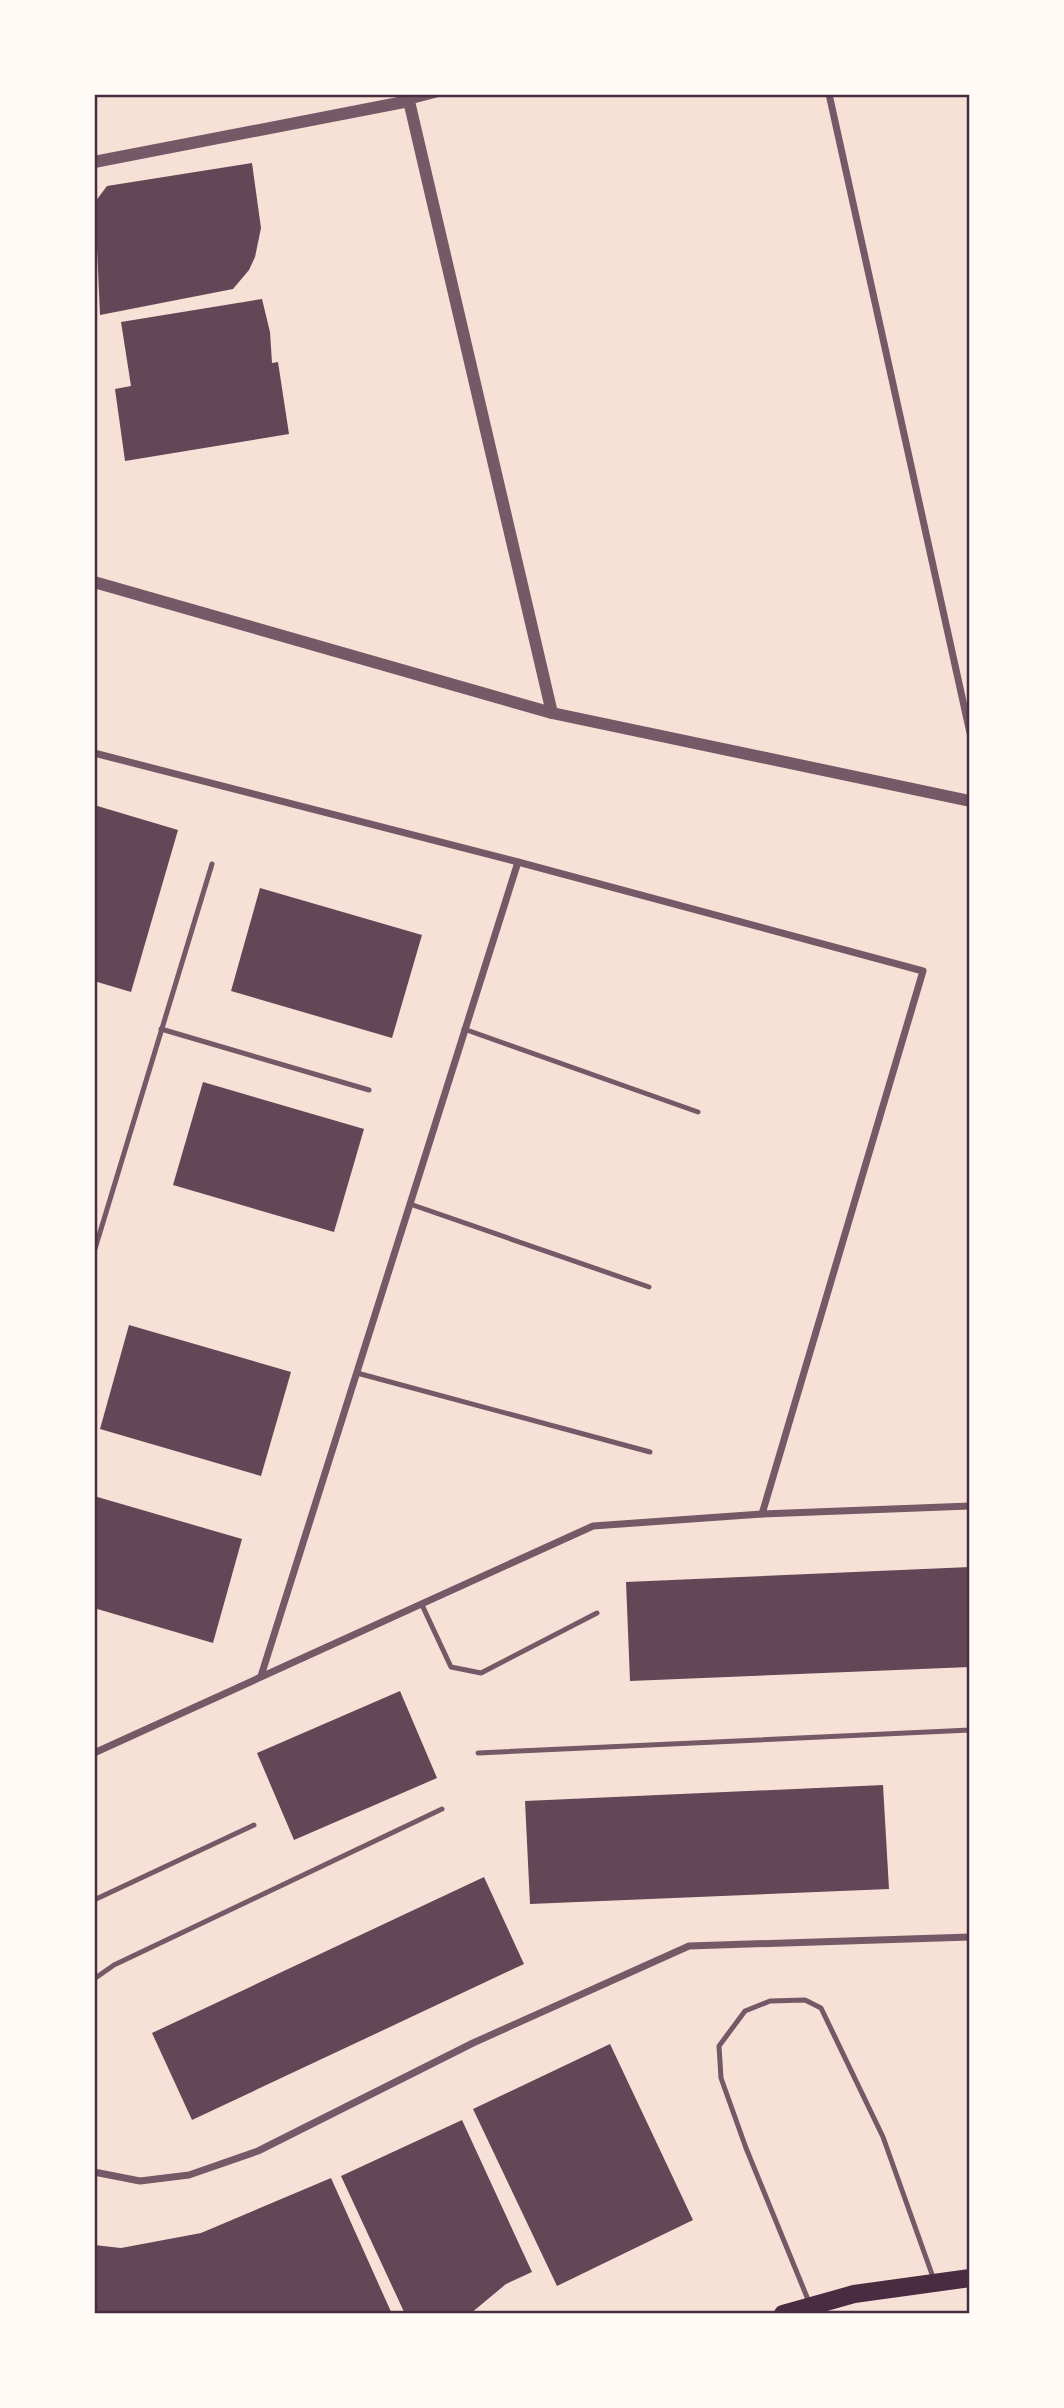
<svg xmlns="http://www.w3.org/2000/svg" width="1064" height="2408" font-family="'IBM Plex Sans',sans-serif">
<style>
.building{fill:#644757}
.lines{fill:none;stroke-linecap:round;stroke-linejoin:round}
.service{stroke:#755966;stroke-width:5}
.minor{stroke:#755966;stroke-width:7}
.tertiary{stroke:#755966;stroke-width:12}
.primary{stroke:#4a2c40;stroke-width:18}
.neatline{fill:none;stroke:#4a2c40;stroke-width:2.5}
</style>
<rect width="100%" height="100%" fill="#f7e1d7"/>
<!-- building -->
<g class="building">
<path d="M252,163L261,228L255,257L249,270L233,289L100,315L95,202L107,186Z"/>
<path d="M262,299L270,332L272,363L278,362L289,434L125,461L115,389L131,386L121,322Z"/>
<path d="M94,805L178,830L131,992L94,981Z"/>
<path d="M260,888L422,935L392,1038L231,991Z"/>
<path d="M203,1082L364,1129L334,1232L173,1185Z"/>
<path d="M129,1325L291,1372L261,1476L100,1429Z"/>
<path d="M94,1496L242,1539L213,1643L94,1608Z"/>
<path d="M970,1567V1667L630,1681L626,1582Z"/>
<path d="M400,1691L437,1778L294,1840L257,1753Z"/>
<path d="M883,1785L889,1889L530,1904L525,1801Z"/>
<path d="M484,1877L524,1964L192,2120L152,2033Z"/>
<path d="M610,2044L693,2220L557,2286L473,2109Z"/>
<path d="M462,2120L532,2272L506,2284L470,2314H405L341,2176Z"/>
<path d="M331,2178L392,2314H94V2245L121,2248L201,2233Z"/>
</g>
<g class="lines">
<!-- service -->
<g class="service">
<path d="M161,1029L369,1090"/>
<path d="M464,1029L698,1112"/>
<path d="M410,1204L649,1287"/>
<path d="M94,1252L212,864"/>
<path d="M357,1373L650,1452"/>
<path d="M422,1605L451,1667L481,1673L597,1613"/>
<path d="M478,1753L970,1730"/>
<path d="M94,1900L254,1825"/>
<path d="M94,1979L114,1965L442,1809"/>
<path d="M809,2302L746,2148L721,2078L719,2046L745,2011L770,2001L805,2000L821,2008L883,2137L934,2280"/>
</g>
<!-- minor -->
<g class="minor">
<path d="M408,94L409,101L436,94"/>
<path d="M829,94L970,733"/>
<path d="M94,753L518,862L923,971L762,1514"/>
<path d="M261,1676L518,862"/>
<path d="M94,1753L593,1526L762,1514L970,1506"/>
<path d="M94,2172L140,2181L189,2175L258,2151L473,2043L689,1946L970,1937"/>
</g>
<!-- tertiary -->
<g class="tertiary">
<path d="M94,162L409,101L552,713"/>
<path d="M94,582L552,713L970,801"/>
</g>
<!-- primary -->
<path class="primary" d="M783,2314L854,2294L970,2278"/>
</g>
<!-- border -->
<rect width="1064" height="2408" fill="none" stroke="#fffaf5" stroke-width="192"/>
<rect x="96" y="96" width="872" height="2216" class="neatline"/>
</svg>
